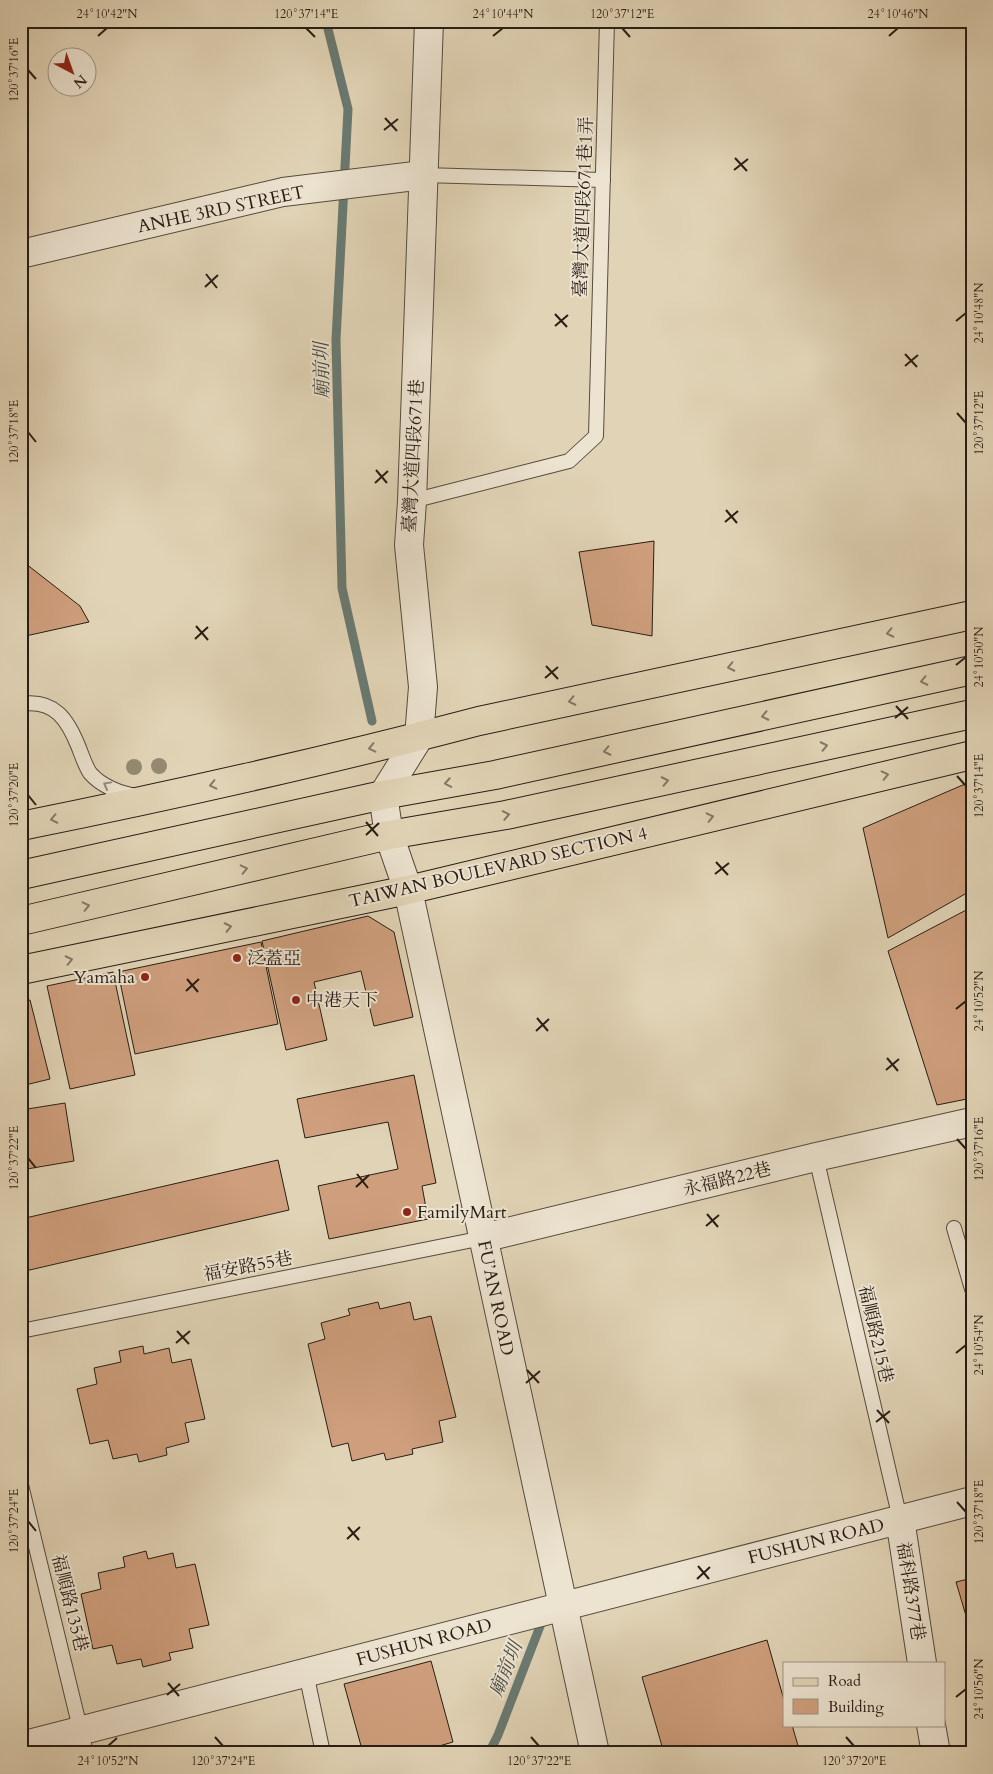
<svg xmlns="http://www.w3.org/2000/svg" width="993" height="1774" font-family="Cardo,'Noto Serif TC',serif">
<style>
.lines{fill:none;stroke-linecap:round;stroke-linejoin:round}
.stream{stroke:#697a73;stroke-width:9}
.building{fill:#cf9f7d;stroke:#281d15}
.lane-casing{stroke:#564b3d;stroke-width:16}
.street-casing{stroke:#564b3d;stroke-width:30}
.primary-casing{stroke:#281d15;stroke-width:30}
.lane{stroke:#ece3d0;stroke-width:14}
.street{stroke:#ece3d0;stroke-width:28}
.primary{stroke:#e1d4b6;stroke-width:28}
.tree{fill:#938a71}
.oneway{stroke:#847866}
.oneway2{stroke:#948a7c}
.ticks{fill:none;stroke:#281d15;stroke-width:2}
.poi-dot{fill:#8f2418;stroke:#ece3d0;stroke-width:2}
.labels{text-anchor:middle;stroke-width:4;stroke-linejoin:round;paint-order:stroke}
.street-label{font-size:18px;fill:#281d15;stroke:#ece3d0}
.poi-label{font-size:18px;fill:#281d15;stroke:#ece3d0;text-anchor:start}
.water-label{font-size:19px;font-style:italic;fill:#484c44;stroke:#ece3d0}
.neatline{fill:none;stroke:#281d15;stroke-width:2}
.ticks-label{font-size:12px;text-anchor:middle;fill:#281d15}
</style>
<rect width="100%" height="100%" fill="#e1d4b6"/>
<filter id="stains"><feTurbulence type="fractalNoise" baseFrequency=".004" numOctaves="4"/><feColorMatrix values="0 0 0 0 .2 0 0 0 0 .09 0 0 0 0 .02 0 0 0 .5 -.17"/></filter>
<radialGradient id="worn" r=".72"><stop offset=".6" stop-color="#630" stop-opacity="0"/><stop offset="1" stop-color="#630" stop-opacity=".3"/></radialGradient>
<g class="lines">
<!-- stream -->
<g class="stream">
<path d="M326,21L348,109L336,340L342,588L372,721"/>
<path d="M489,1753L498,1735L544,1616"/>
</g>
</g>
<!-- building -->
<g class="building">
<path d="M654,541L652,636L592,625L579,552Z"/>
<path d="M21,560L80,606L89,622L21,637Z"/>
<path d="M972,781V890L888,938L863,828Z"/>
<path d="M972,907V1098L937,1105L888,951Z"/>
<path d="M368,916L394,932L413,1017L374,1026L361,971L314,982L327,1040L286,1050L262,941Z"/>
<path d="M261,942L278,1024L135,1054L118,972Z"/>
<path d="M113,972L135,1075L70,1089L47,986Z"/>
<path d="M30,1000L50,1079L21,1086V1002Z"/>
<path d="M414,1075L436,1183L422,1186L428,1219L329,1239L318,1186L398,1169L388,1122L305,1138L297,1099Z"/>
<path d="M65,1103L74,1161L21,1170V1110Z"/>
<path d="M278,1160L289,1210L21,1272V1219Z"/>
<path d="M378,1302L380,1309L410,1302L414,1320L431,1316L456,1417L439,1421L443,1442L412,1449L413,1454L386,1460L384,1453L352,1461L348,1443L332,1447L308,1344L325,1339L321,1323L350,1315L348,1309Z"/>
<path d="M143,1346L144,1354L169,1348L172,1363L191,1359L205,1419L185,1423L189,1442L166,1448L167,1455L139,1462L137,1454L113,1459L108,1440L90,1444L77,1389L97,1384L94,1368L121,1362L119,1351Z"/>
<path d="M146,1551L148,1559L173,1553L176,1568L195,1564L209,1625L189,1629L193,1648L169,1653L171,1660L143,1667L141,1659L117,1664L112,1645L93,1649L81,1594L101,1589L98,1573L125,1567L123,1557Z"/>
<path d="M972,1578V1636L956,1582Z"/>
<path d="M767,1640L784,1700V1725H792L799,1749L787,1753H664L642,1677Z"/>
<path d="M431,1661L453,1742L415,1753H363L344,1684Z"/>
</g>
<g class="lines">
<!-- lane casing -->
<g class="lane-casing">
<g id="lane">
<path d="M423,175L603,180"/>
<path d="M412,501L569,461L596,436L607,21"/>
<path d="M21,704C55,699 68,720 79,748C82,756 85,765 90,773C101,786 121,794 137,796"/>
<path d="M816,1157L900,1519"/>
<path d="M954,1228L972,1289"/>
<path d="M21,1331L483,1238"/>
<path d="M21,1485L86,1753"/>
<path d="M306,1673L323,1753"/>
</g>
</g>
<!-- street casing -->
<g class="street-casing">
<g id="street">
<path d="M429,21L412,501L409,545L423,687L419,737L383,795L389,835L408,890L595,1753"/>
<path d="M21,254L283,192L423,175"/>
<path d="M483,1238L816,1157L972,1122"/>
<path d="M900,1519L922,1663"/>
<path d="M931,1725L936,1753"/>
<path d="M21,1746L972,1501"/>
</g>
</g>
<!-- primary casing -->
<g class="primary-casing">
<g id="primary">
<path d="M21,826C174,795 327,761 479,721L972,615"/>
<path d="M21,875L383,795L495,775L972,670"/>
<path d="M21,921L389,835L506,815L972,714"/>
<path d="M21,970L408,890L972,755"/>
</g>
</g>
<!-- lane -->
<use href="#lane" class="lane"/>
<!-- street -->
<use href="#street" class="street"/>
<!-- primary -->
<use href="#primary" class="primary"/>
</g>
<!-- trees -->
<g class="tree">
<circle cx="159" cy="766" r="8"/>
<circle cx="134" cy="767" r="8"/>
</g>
<!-- one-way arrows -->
<defs><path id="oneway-chevron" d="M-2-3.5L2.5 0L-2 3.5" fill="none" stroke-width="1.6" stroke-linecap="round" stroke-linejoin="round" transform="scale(1.25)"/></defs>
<g class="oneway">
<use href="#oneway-chevron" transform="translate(890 633) rotate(168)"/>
<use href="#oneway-chevron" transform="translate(731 667) rotate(168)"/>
<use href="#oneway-chevron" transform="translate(924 681) rotate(168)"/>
<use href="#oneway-chevron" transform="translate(572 701) rotate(168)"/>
<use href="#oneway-chevron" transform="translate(765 716) rotate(168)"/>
<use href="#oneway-chevron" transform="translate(824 746) rotate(-12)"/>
<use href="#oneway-chevron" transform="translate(372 748) rotate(167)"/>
<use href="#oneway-chevron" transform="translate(607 751) rotate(168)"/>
<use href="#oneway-chevron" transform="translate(885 775) rotate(-13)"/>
<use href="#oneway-chevron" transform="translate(665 781) rotate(-12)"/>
<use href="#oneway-chevron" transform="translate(448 783) rotate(170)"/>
<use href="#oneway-chevron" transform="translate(213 785) rotate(167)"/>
<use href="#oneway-chevron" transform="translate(506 815) rotate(-11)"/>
<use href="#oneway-chevron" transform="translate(710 817) rotate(-13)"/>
<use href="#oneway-chevron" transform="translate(54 819) rotate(168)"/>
<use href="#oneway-chevron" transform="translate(244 869) rotate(-13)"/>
<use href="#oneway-chevron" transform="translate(86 906) rotate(-13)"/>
<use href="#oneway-chevron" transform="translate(228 927) rotate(-12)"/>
<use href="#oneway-chevron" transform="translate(69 960) rotate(-12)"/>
</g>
<use class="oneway2" href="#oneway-chevron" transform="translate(107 785) rotate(-151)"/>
<!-- ticks -->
<path class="ticks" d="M306,28L315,37M622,28L630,37M98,36L107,28M493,36L503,28M889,36L898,28M28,70L36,79M385,118L397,131M384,130L398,119M735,158L747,171M734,170L748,159M206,274L217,288M205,287L218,275M555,314L567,327M956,321L966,313M555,326L568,315M905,354L917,367M905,366L918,355M957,413L966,423M28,432L36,442M376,470L387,483M375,483L388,471M726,510L737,523M725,522L738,511M196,626L208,640M195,639L208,627M956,665L966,657M546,666L558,679M545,678L558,667M896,706L908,719M895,718L908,707M957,776L966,786M28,795L36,805M366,822L378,836M366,835L379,823M716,862L728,875M715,874L729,863M187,979L198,992M186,991L199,979M956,1009L966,1001M537,1018L548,1031M536,1031L549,1019M887,1058L898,1071M886,1070L899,1059M957,1139L966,1149M28,1158L36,1168M357,1174L368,1188M356,1187L369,1175M707,1214L718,1227M706,1226L719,1215M177,1331L189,1344M176,1343L190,1331M956,1353L966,1345M527,1370L539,1383M526,1383L540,1371M877,1410L889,1423M876,1422L890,1411M957,1502L966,1512M28,1521L36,1531M348,1527L359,1540M347,1539L360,1527M698,1566L709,1579M697,1579L710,1567M168,1683L179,1696M167,1695L180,1684M956,1697L966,1689M215,1737L223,1746M531,1737L539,1746M846,1737L854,1746M108,1746L117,1738"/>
<!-- markers -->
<g class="poi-dot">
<circle cx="237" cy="958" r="5"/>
<circle cx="145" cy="977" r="5"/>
<circle cx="296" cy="1000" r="5"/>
<circle cx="407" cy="1212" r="5"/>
</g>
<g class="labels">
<!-- street labels -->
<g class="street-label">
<text transform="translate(583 207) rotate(-88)" y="6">臺灣大道四段671巷1弄</text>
<text transform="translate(221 209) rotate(-12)" y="6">ANHE 3RD STREET</text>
<text transform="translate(413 456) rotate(-87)" y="6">臺灣大道四段671巷</text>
<text transform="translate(498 867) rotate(-13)" y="6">TAIWAN BOULEVARD SECTION 4</text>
<text transform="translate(727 1179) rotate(-14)" y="6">永福路22巷</text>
<text transform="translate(248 1266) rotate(-11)" y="6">福安路55巷</text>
<text transform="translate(496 1298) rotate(78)" y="6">FU’AN ROAD</text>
<text transform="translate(876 1334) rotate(77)" y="6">福順路215巷</text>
<text transform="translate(816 1541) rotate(-14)" y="6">FUSHUN ROAD</text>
<text transform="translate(911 1591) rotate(81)" y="6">福科路377巷</text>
<text transform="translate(70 1603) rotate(76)" y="6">福順路135巷</text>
<text transform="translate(424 1642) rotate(-15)" y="6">FUSHUN ROAD</text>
</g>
<!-- poi labels -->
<g class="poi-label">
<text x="247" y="964">泛蓋亞</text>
<text x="135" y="983" text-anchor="end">Yamaha</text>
<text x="306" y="1006">中港天下</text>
<text x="417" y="1218">FamilyMart</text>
</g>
<!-- water labels -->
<g class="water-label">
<text transform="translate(321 371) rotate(-91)" y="7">廟前圳</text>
<text transform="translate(505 1669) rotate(-68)" y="7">廟前圳</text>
</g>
</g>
<!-- margin -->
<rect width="993" height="1774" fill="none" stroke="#e1d4b6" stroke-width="55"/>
<!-- legend -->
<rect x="783" y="1662" width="162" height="65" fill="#ece3d0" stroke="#9e9485"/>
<rect x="793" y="1678" width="25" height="8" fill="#e1d4b6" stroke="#9e9485"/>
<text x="828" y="1686" font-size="15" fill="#281d15">Road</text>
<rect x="793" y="1699" width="25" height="15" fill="#cf9f7d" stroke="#9e9485"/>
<text x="828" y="1712" font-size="15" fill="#281d15">Building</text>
<!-- north arrow -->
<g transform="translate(72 72) rotate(139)"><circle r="24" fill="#ece3d0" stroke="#9e9485"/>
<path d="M0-4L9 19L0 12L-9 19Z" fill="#8f2418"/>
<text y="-8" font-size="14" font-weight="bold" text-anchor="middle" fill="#281d15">N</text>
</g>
<rect x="28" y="28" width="938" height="1718" class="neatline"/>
<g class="ticks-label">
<text x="107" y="18">24°10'42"N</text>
<text x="306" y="18">120°37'14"E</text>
<text x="503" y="18">24°10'44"N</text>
<text x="622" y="18">120°37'12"E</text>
<text x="898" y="18">24°10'46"N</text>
<text transform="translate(14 70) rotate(-90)" y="4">120°37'16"E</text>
<text transform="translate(979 313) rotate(-90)" y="4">24°10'48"N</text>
<text transform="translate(979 423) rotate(-90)" y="4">120°37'12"E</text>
<text transform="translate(14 432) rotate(-90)" y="4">120°37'18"E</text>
<text transform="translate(979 657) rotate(-90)" y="4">24°10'50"N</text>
<text transform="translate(979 786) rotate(-90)" y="4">120°37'14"E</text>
<text transform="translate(14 795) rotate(-90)" y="4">120°37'20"E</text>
<text transform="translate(979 1001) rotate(-90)" y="4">24°10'52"N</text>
<text transform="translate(979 1149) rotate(-90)" y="4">120°37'16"E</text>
<text transform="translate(14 1158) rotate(-90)" y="4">120°37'22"E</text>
<text transform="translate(979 1345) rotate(-90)" y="4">24°10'54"N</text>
<text transform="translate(979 1512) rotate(-90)" y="4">120°37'18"E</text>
<text transform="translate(14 1521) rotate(-90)" y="4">120°37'24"E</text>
<text transform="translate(979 1689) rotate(-90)" y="4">24°10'56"N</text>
<text x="108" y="1765">24°10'52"N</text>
<text x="223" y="1765">120°37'24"E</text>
<text x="539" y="1765">120°37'22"E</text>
<text x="854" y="1765">120°37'20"E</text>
</g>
<rect width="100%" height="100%" filter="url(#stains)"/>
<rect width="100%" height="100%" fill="url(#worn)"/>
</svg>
